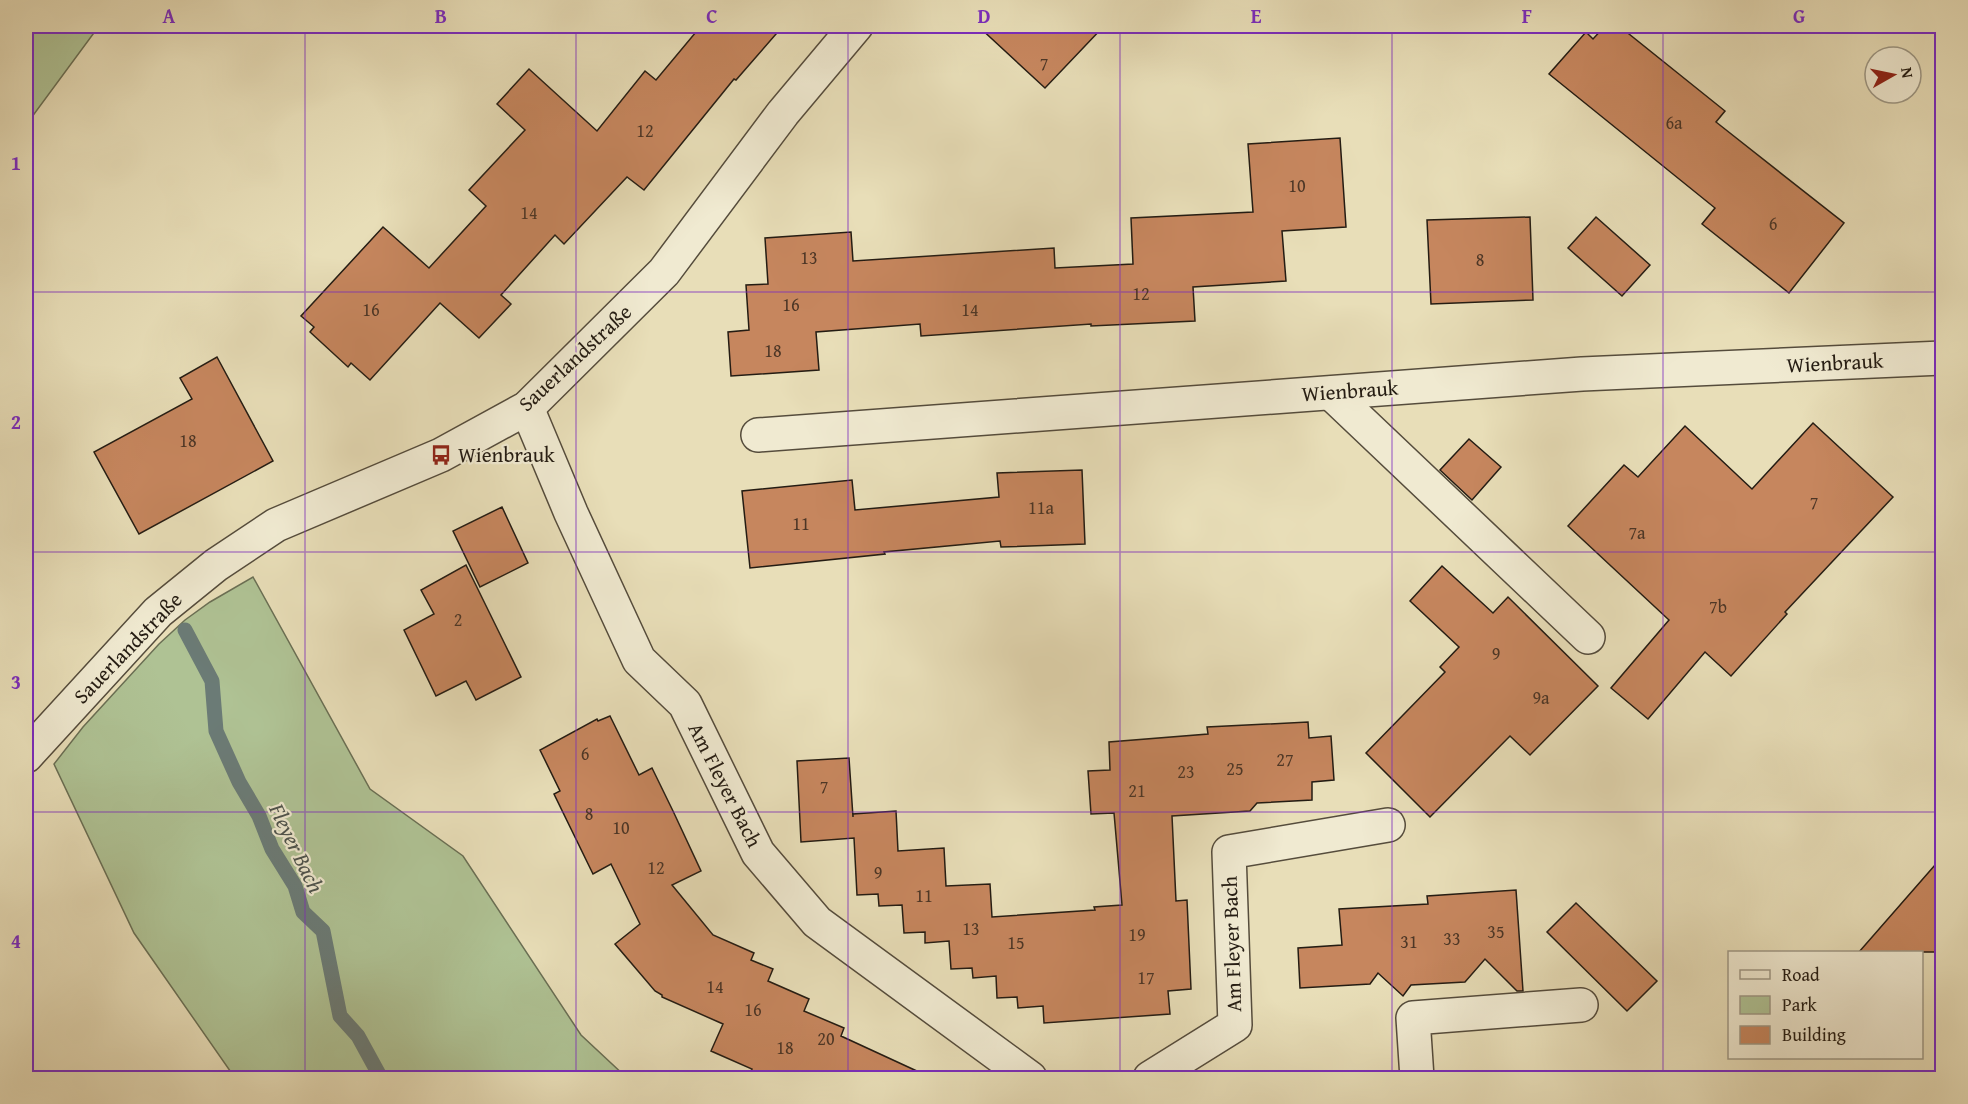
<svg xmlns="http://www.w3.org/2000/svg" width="1968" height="1104" font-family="'Gentium Book Plus',serif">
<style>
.green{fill:#afc294;stroke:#6a6f54;stroke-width:1.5}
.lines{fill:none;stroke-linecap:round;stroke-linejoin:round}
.stream{stroke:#6b7b76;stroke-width:15}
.building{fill:#c6865e;stroke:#241c13;stroke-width:1.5}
.minor-casing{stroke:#554c3c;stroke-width:36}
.minor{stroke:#f0ead1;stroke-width:33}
.grid{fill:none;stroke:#7b2cbf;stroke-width:1.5;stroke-opacity:0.55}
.labels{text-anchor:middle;stroke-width:4.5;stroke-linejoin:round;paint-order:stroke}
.number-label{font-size:18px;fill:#4c3626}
.street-label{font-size:21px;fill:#241c13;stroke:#f0ead1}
.poi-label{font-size:21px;fill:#241c13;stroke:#f0ead1;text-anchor:start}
.water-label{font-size:22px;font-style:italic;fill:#4d534d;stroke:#f0ead1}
.neatline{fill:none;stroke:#7b2cbf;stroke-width:2}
.grid-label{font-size:20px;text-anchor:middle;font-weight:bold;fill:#7b2cbf}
</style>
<rect width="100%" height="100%" fill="#e8deb8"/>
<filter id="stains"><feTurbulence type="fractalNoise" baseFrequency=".00333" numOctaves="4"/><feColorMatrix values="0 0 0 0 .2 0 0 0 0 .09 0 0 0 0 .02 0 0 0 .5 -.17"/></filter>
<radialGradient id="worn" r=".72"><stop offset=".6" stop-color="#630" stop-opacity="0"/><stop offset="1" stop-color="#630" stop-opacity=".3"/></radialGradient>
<!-- green -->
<g class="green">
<path d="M26,26H99L26,125Z"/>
<path d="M253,577L370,789L463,856L581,1035L627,1078H235L134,933L54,764L83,727L159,644L185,620L210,602Z"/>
</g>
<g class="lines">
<!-- stream -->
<path class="stream" d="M185,630L212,681L216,731L239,782L259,816L272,849L295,886L303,912L323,931L340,1016L358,1036L381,1078"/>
</g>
<!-- building -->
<g class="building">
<path d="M701,26H783L736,80L734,79L644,190L627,177L564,244L555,235L501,295L511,304L479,338L440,303L370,380L351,363L348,367L310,332L314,327L301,316L383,227L429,268L486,206L469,190L525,130L497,104L529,69L597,131L645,71L656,80Z"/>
<path d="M978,26H1104L1045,88Z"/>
<path d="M1605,26H1619L1725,111L1716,122L1844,223L1789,293L1702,224L1715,208L1549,74L1586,32L1593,39Z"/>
<path d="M1340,138L1346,227L1282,231L1286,281L1193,287L1195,321L1091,326V324L921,336L920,324L816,332L819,370L731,376L728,332L749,330L746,285L768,284L765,238L851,232L853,261L1054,248L1055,268L1133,264L1131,218L1253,212L1248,144Z"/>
<path d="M1530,217L1533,300L1431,304L1427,220Z"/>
<path d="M1596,217L1650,265L1622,296L1568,248Z"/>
<path d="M217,357L273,461L139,534L94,452L192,399L180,378Z"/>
<path d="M1813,423L1893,497L1785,612L1787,614L1731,676L1705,652L1648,719L1611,688L1669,620L1568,526L1624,465L1638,477L1685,426L1752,489Z"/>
<path d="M1469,439L1501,467L1472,500L1440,470Z"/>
<path d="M1082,470L1085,544L1001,547L1000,541L884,552L885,554L750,568L742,491L852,480L855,510L999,497L997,473Z"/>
<path d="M502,507L528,563L480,587L453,531Z"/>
<path d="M466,565L521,677L476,700L466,681L436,696L404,630L434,614L421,590Z"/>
<path d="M1442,566L1493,613L1508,597L1598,686L1530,755L1510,736L1430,817L1366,753L1445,672L1440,667L1459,647L1410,601Z"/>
<path d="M610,716L639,775L652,768L673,811L701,871L672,885L713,935L754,953L751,960L773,969L768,981L809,999L804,1011L844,1028L841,1036L932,1078H747L752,1069L711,1051L723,1024L662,997V995L655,991L615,944L640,924L611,864L593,874L554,794L560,791L540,750L597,719L598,721Z"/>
<path d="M1308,722L1309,738L1331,736L1334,780L1312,782V800L1257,803L1250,811L1172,816L1176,901L1187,900L1191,989L1168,991L1170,1014L1044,1023L1043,1006L1018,1008L1017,997L997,998L996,976L973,978L972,968L951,969L949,941L925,943V932L904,933L902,905L879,906L878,894L857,895L854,838L801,842L797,761L849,758L853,817V814L896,811L898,851L944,848L946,886L990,884L992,917L1095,910L1094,907L1122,905L1114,813L1091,814L1088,771L1110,770L1109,742L1208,734L1207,727Z"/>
<path d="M1942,857V952H1859Z"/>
<path d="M1516,890L1523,991H1517L1485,959L1465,982L1411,985L1403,996L1378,973L1370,984L1300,988L1298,948L1342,945L1339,909L1428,904L1427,896Z"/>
<path d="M1576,903L1657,981L1627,1011L1547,932Z"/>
</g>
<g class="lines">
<!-- minor casing -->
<g class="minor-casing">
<g id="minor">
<path d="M1331,393L1588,637"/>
<path d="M527,408L571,513L639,660L685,704L758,853L817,922L1030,1078"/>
<path d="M758,435L1582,374L1942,358"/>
<path d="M26,756L158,612L216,565L276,525L441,455L527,408L664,272L783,113L856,26"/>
<path d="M1150,1078L1235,1025L1229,852L1388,825"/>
<path d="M1417,1078L1413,1018L1581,1005"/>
</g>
</g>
<!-- minor -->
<use href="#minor" class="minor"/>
</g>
<!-- grid -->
<path class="grid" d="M305,26V1078M576,26V1078M848,26V1078M1120,26V1078M1392,26V1078M1663,26V1078M26,292H1942M26,552H1942M26,812H1942"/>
<!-- icons -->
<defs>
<g id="bus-bare" transform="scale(1.62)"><path d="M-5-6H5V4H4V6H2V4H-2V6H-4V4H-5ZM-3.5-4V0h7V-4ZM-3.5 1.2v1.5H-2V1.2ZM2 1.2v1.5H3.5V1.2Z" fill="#8f2418" stroke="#f0ead1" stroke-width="2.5" paint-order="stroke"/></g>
</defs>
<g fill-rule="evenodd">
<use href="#bus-bare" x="441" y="455"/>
</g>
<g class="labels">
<!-- number labels -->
<g class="number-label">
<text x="1044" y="70">7</text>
<text x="1674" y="129">6a</text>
<text x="645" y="137">12</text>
<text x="1297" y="192">10</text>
<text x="529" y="219">14</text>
<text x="1773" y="230">6</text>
<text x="809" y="264">13</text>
<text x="1480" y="266">8</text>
<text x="1141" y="300">12</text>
<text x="791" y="311">16</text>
<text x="371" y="316">16</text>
<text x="970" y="316">14</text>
<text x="773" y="357">18</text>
<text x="188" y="447">18</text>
<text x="1814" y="509">7</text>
<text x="1041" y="514">11a</text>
<text x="801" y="530">11</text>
<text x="1637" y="539">7a</text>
<text x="1718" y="613">7b</text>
<text x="458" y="626">2</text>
<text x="1496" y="660">9</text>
<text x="1541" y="704">9a</text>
<text x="585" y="760">6</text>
<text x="1285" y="766">27</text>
<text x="1235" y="775">25</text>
<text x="1186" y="778">23</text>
<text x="824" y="793">7</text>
<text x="1137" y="797">21</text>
<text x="589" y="820">8</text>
<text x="621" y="834">10</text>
<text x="656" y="874">12</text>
<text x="878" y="879">9</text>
<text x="924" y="902">11</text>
<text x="971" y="935">13</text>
<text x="1496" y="938">35</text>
<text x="1137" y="941">19</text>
<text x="1452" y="945">33</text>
<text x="1409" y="948">31</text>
<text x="1016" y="949">15</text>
<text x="1146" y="984">17</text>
<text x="715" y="993">14</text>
<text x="753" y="1016">16</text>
<text x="826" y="1045">20</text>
<text x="785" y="1054">18</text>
</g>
<!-- street labels -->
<g class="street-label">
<text transform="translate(575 358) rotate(-43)" y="7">Sauerlandstraße</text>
<text transform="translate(1835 363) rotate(-3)" y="7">Wienbrauk</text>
<text transform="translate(1350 391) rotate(-4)" y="7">Wienbrauk</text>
<text transform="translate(128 648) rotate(-46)" y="7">Sauerlandstraße</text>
<text transform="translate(725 785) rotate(63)" y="7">Am Fleyer Bach</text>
<text transform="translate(1232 944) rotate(-92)" y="7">Am Fleyer Bach</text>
</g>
<!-- poi labels -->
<g class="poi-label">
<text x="458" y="462">Wienbrauk</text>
</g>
<!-- water labels -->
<g class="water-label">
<text transform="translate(297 848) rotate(64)" y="8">Fleyer Bach</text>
</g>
</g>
<!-- margin -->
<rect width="1968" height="1104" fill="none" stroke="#e8deb8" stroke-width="66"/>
<!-- legend -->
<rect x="1728" y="951" width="195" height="108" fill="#f0ead1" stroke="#9e9885" stroke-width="1.5"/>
<rect x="1740" y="970" width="30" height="9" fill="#f0ead1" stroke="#9e9885" stroke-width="1.5"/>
<text x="1782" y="981" font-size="18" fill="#241c13">Road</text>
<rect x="1740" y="996" width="30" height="18" fill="#afc294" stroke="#9e9885" stroke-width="1.5"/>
<text x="1782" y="1011" font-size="18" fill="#241c13">Park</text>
<rect x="1740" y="1026" width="30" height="18" fill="#c6865e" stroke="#9e9885" stroke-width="1.5"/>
<text x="1782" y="1041" font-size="18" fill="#241c13">Building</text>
<!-- north arrow -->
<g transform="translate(1893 75) rotate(81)"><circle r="28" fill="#f0ead1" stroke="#9e9885" stroke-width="1.5"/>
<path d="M0-4.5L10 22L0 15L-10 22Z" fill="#8f2418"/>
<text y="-9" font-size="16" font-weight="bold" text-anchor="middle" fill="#241c13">N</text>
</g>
<rect x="33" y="33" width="1902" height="1038" class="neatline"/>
<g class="grid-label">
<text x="169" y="23">A</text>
<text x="441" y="23">B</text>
<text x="712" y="23">C</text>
<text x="984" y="23">D</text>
<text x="1256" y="23">E</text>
<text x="1527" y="23">F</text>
<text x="1799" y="23">G</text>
<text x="16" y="170">1</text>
<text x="16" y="429">2</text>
<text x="16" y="689">3</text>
<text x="16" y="948">4</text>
</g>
<rect width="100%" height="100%" filter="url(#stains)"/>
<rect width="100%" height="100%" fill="url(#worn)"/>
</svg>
